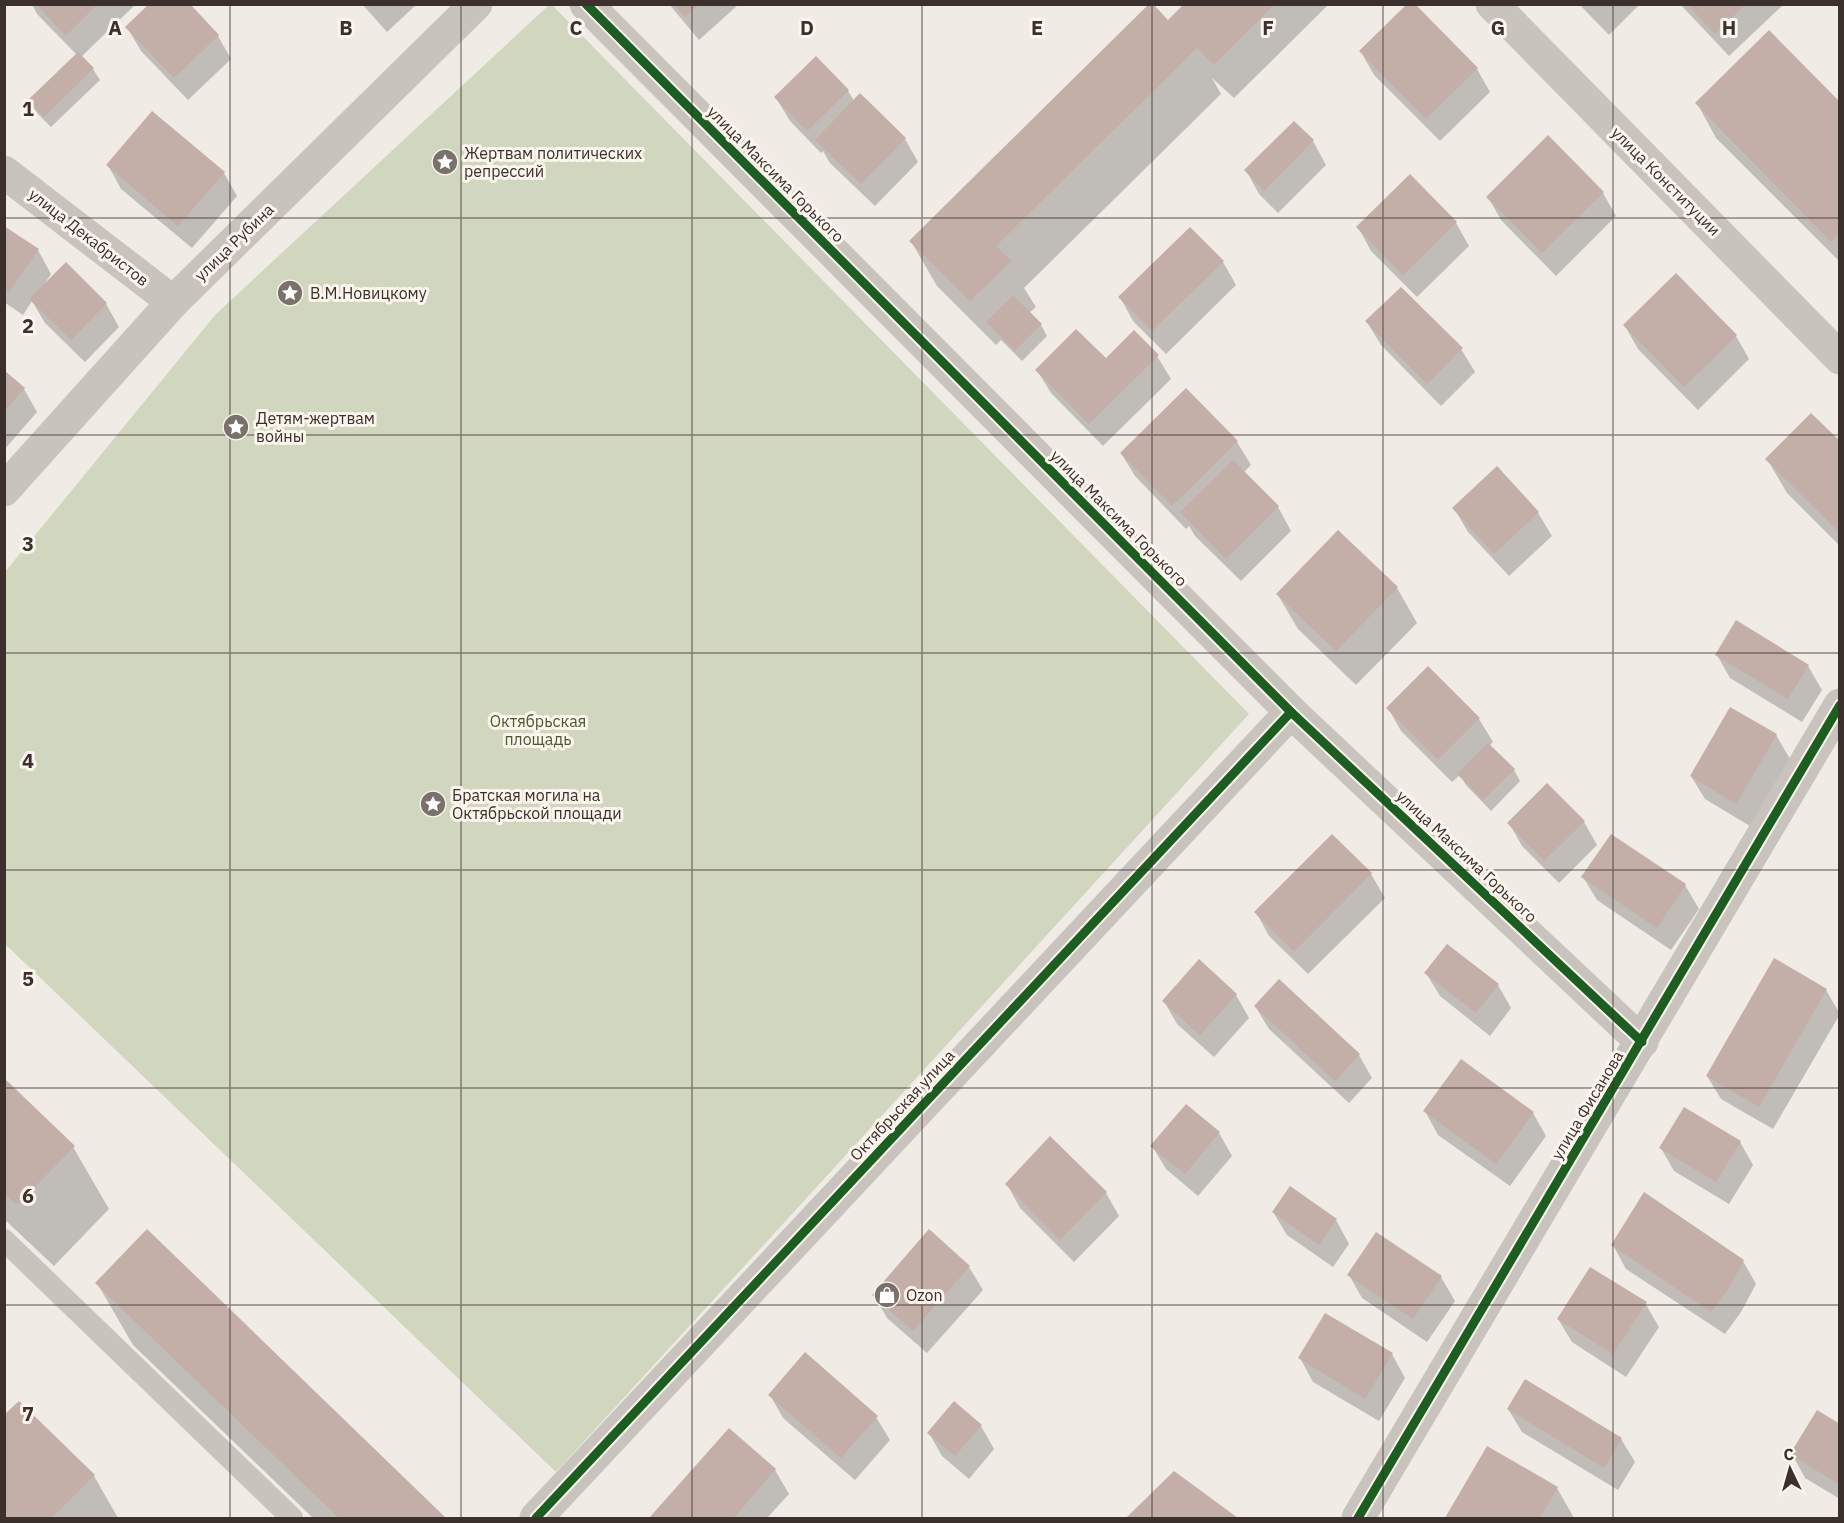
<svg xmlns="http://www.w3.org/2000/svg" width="1844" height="1523" font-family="'IBM Plex Sans',sans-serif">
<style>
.green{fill:#d1d6bf}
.shadow{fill:#0003}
.building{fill:#c3afa7}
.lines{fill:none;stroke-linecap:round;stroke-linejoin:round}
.service{stroke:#c9c3be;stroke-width:22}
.minor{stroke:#c9c3be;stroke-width:33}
.tertiary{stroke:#c9c3be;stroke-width:33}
.cycleway-casing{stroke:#fbf5ee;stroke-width:13}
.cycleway{stroke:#1b5e20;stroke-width:9}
.grid{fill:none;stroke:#3b302b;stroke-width:1.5;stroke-opacity:0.55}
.labels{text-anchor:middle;stroke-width:6;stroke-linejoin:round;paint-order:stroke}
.poi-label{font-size:16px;fill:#3b302b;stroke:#fbf5ee;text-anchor:start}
.street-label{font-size:16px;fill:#3b302b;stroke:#fbf5ee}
.park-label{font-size:16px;fill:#4a5a2e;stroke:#fbf5ee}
.grid-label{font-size:20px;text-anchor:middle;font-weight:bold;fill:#3b302b;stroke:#fbf5ee;stroke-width:6;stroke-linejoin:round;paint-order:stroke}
</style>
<rect width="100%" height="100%" fill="#f0ebe5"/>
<!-- green -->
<path class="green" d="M549,5H552L1249,714L556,1472L4,943L5,572L216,314Z"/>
<!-- shadow -->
<g class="shadow">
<path d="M32,4H136L81,57L93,69L100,80L51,127L36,112L30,101L77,55L37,14Z"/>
<path d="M362,4H417L387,32Z"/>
<path d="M669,4H739L699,40Z"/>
<path d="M1186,4H1329L1234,98L1212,78L1221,94L1024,288L1036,307L1029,313L1041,325L1047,336L1022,361L1001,340L996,345L937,286L911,241L1172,26Z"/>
<path d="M1579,4H1640L1609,35Z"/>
<path d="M1680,4H1784L1729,56Z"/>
<path d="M127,27L218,36L231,59L188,100L141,51Z"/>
<path d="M1361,52L1477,69L1490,92L1440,141L1374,75Z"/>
<path d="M848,91L854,101L905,139L918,162L875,206L830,163L823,151L821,153L790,121L776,98Z"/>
<path d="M1697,103L1840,104V262L1716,138Z"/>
<path d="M1294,123L1313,141L1326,165L1278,213L1259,194L1246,170Z"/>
<path d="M108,165L224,173L237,196L192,248L121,189Z"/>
<path d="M1603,193L1616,216L1556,276L1501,220L1488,197Z"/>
<path d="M1456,223L1469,246L1417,297L1371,251L1358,227Z"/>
<path d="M4,228L38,250L51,274L45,283L46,284L106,304L119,327L85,362L45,323L32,301L23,315L4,302Z"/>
<path d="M1223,262L1236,285L1166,354L1133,321L1120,297Z"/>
<path d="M1367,322L1461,349L1475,372L1441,406L1381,345Z"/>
<path d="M1625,326L1736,336L1749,359L1698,410L1638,349Z"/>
<path d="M1157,356L1171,379L1103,446L1051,393L1037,370L1106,360Z"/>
<path d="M4,372L24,389L37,412L4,450Z"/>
<path d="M1186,391L1237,442L1251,465L1243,473L1278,507L1291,531L1241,581L1195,536L1189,526L1186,529L1135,476L1121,453Z"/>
<path d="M1840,443V546L1787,493L1767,459Z"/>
<path d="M1497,469L1538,513L1552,536L1509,576L1468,532L1454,508Z"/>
<path d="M1397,588L1417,623L1356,685L1298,629L1278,595Z"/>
<path d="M1717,655L1808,666L1822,690L1802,722L1730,678Z"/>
<path d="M1428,668L1479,719L1493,742L1489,746L1514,770L1520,781L1491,811L1466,785L1460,775L1452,782L1401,731L1388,708Z"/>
<path d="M1776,735L1790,759L1750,826L1705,799L1691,776Z"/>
<path d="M1547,785L1584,822L1597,845L1559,883L1522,846L1509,823Z"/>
<path d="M1332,836L1371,874L1385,898L1308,974L1269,936L1256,912Z"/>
<path d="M1612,836L1685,885L1699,909L1671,950L1597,900L1583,877Z"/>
<path d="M1426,973L1498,985L1511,1008L1490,1036L1440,996Z"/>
<path d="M1826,990L1840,1014L1773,1129L1721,1099L1707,1076Z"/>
<path d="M1236,995L1249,1018L1214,1057L1177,1024L1164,1001Z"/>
<path d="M1255,1006L1359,1055L1372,1078L1349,1103L1269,1029Z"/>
<path d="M4,1081L73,1147L109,1209L54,1266L4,1219Z"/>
<path d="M1425,1111L1533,1113L1546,1136L1510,1186L1438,1135Z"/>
<path d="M1219,1133L1232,1156L1198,1196L1166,1169L1152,1146Z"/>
<path d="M1050,1139L1106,1193L1119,1216L1074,1262L1020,1208L1007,1184Z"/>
<path d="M1740,1142L1753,1165L1729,1204L1674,1171L1661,1148Z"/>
<path d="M1273,1212L1336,1220L1349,1244L1333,1267L1287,1235Z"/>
<path d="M147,1231L444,1518H313L133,1345L97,1283Z"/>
<path d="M1613,1245L1743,1261L1756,1284L1741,1312L1725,1334L1626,1269Z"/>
<path d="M969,1267L983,1290L927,1353L887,1318L874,1295Z"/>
<path d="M1349,1275L1441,1277L1455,1301L1427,1342L1362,1298Z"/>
<path d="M1645,1303L1659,1327L1626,1377L1572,1342L1558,1319Z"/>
<path d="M1392,1354L1405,1378L1379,1421L1313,1382L1300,1358Z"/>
<path d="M770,1395L876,1417L890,1440L855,1480L783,1418Z"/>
<path d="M1508,1409L1621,1439L1635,1462L1618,1490L1522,1432Z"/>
<path d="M4,1418L94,1476L118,1518H4Z"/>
<path d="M981,1426L994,1449L969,1479L942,1456L929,1433Z"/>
<path d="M1840,1426V1499L1805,1478L1792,1454Z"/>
<path d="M729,1430L775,1470L789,1494L767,1518H651Z"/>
<path d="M1488,1448L1557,1488L1574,1518H1446Z"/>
<path d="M1174,1473L1235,1518H1130Z"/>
</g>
<!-- building -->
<g class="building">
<path d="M36,4H98L66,36Z"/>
<path d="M149,4H190L219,35L174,78L125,27Z"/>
<path d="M674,4H700L685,17Z"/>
<path d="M1149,4H1153L1168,20L1184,4H1275L1214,65L1197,48L996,246L1011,261L970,301L909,241Z"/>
<path d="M1407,4H1415L1478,68L1426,119L1359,51Z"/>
<path d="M1687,4H1746L1715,34Z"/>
<path d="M1769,30L1840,102V233L1831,242L1695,103Z"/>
<path d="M78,52L94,68L44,117L28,100Z"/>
<path d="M816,56L849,90L807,131L774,97Z"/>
<path d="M860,93L906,138L861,184L815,140Z"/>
<path d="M152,111L225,172L178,226L106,165Z"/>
<path d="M1294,121L1314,140L1264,191L1244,170Z"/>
<path d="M1548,135L1604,192L1542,253L1486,197Z"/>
<path d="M1410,174L1457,222L1403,275L1356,227Z"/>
<path d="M4,226L39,249L9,292L4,289Z"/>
<path d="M1190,227L1224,261L1152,331L1118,297Z"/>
<path d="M66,262L107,303L71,340L29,299Z"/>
<path d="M1676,273L1737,335L1684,387L1623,325Z"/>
<path d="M1401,287L1463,348L1427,384L1365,321Z"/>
<path d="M1013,295L1042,324L1015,351L986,322Z"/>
<path d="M1076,329L1106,358L1134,330L1159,355L1089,424L1035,370Z"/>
<path d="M4,370L25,388L4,412Z"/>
<path d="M1186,388L1238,441L1172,506L1120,453Z"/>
<path d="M1811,413L1840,441V533L1765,459Z"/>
<path d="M1233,460L1279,506L1226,559L1180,512Z"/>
<path d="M1497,466L1539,512L1494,554L1452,508Z"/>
<path d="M1338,530L1398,587L1336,651L1276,594Z"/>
<path d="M1736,620L1809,665L1788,699L1715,655Z"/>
<path d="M1428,666L1480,718L1438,760L1386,708Z"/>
<path d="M1730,707L1777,734L1736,804L1690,776Z"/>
<path d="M1488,743L1515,769L1483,800L1457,774Z"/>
<path d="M1547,783L1585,821L1544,861L1507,823Z"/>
<path d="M1332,834L1372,873L1294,952L1254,912Z"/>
<path d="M1611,834L1686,884L1657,928L1581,877Z"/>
<path d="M1447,944L1499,984L1476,1013L1424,973Z"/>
<path d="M1774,958L1827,989L1759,1107L1706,1076Z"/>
<path d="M1199,959L1237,994L1200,1035L1162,1001Z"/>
<path d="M1279,979L1360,1054L1335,1081L1254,1006Z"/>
<path d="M1461,1059L1534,1112L1496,1164L1423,1111Z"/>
<path d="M4,1078L75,1146L17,1205L4,1193Z"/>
<path d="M1186,1104L1220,1132L1185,1174L1150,1146Z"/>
<path d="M1684,1107L1741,1141L1716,1182L1659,1148Z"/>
<path d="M1050,1136L1107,1192L1060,1240L1005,1184Z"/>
<path d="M1290,1186L1337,1219L1319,1245L1272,1212Z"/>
<path d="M1644,1192L1744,1260L1729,1288L1711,1312L1611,1245Z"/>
<path d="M147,1229L446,1518H339L95,1283Z"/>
<path d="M929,1229L970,1266L913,1331L872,1295Z"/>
<path d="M1376,1232L1442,1276L1413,1319L1347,1275Z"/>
<path d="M1590,1267L1647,1302L1613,1354L1557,1319Z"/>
<path d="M1325,1313L1393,1353L1365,1399L1298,1358Z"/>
<path d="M805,1352L878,1416L841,1458L768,1395Z"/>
<path d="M1525,1379L1622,1438L1604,1468L1507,1409Z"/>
<path d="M19,1401L95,1475L52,1518H4V1415Z"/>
<path d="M954,1401L982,1425L955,1456L927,1433Z"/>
<path d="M1817,1410L1840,1424V1485L1790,1454Z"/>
<path d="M729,1428L776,1469L734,1518H649Z"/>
<path d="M1487,1446L1558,1487L1540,1518H1445Z"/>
<path d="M1174,1471L1238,1518L1127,1517Z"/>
</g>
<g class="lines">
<!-- service -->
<path class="service" d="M4,1240L292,1518"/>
<!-- minor -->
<g class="minor">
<path d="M586,4L1291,712L1642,1042"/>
<path d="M4,172L173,302"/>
<path d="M4,490L173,302L476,4"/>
<path d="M536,1518L1291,712"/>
</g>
<!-- tertiary -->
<g class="tertiary">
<path d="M1492,4L1840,358"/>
<path d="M1358,1518L1840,705"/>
</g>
<!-- cycleway casing -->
<g class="cycleway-casing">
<g id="cycleway">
<path d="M586,4L1291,712L1642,1042"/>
<path d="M536,1518L1291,712"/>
<path d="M1358,1518L1840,705"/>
</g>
</g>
<!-- cycleway -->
<use href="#cycleway" class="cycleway"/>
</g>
<!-- grid -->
<path class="grid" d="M230,4V1518M461,4V1518M692,4V1518M922,4V1518M1152,4V1518M1383,4V1518M1613,4V1518M4,218H1840M4,435H1840M4,653H1840M4,870H1840M4,1088H1840M4,1305H1840"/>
<!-- icons -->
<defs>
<g id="sight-disc" transform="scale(1.35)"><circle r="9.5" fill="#7a716c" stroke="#fbf5ee"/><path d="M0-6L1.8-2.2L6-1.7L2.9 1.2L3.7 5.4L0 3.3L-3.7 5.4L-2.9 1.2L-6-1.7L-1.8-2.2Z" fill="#fff"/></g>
<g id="shop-disc" transform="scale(1.35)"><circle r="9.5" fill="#7a716c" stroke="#fbf5ee"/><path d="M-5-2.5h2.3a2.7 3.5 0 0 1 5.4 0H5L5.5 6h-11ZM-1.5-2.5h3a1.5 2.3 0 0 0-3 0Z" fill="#fff"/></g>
</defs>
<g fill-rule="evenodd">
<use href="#sight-disc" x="445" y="162"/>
<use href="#sight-disc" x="290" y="293"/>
<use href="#sight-disc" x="236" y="427"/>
<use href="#sight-disc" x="433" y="804"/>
<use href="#shop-disc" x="887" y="1295"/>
</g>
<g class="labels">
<!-- poi labels -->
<g class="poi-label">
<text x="464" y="159">Жертвам политических<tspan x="464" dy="18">репрессий</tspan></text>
<text x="310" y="299">В.М.Новицкому</text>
<text x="256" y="424">Детям-жертвам<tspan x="256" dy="18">войны</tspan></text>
<text x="452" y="801">Братская могила на<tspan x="452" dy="18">Октябрьской площади</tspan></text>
<text x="906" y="1301">Ozon</text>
</g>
<!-- street labels -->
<g class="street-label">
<text transform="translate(776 174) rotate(45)" y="6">улица Максима Горького</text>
<text transform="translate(1666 181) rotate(45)" y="6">улица Конституции</text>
<text transform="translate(89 237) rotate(38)" y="6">улица Декабристов</text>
<text transform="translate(234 242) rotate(-44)" y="6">улица Рубина</text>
<text transform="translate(1119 518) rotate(45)" y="6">улица Максима Горького</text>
<text transform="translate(1467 856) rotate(43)" y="6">улица Максима Горького</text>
<text transform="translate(902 1105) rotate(-47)" y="6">Октябрьская улица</text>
<text transform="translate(1587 1105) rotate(-59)" y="6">улица Фисанова</text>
</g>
<!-- park labels -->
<g class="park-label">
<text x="538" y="727">Октябрьская<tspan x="538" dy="18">площадь</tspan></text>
</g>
</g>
<g class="grid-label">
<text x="115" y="35">A</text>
<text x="346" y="35">B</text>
<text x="576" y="35">C</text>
<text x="807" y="35">D</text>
<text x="1037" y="35">E</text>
<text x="1268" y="35">F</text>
<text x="1498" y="35">G</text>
<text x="1729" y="35">H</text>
<text x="28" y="116">1</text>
<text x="28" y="333">2</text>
<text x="28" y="551">3</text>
<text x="28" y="768">4</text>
<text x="28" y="986">5</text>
<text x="28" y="1203">6</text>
<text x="28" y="1421">7</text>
</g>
<!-- border -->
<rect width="1844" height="1523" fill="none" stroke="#3b302b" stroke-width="12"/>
<!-- north arrow -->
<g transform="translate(1790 1469) rotate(355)" stroke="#fbf5ee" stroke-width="4.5" paint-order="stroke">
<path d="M0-4.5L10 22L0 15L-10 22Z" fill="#3b302b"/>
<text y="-9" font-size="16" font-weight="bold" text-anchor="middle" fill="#3b302b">С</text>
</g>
</svg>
